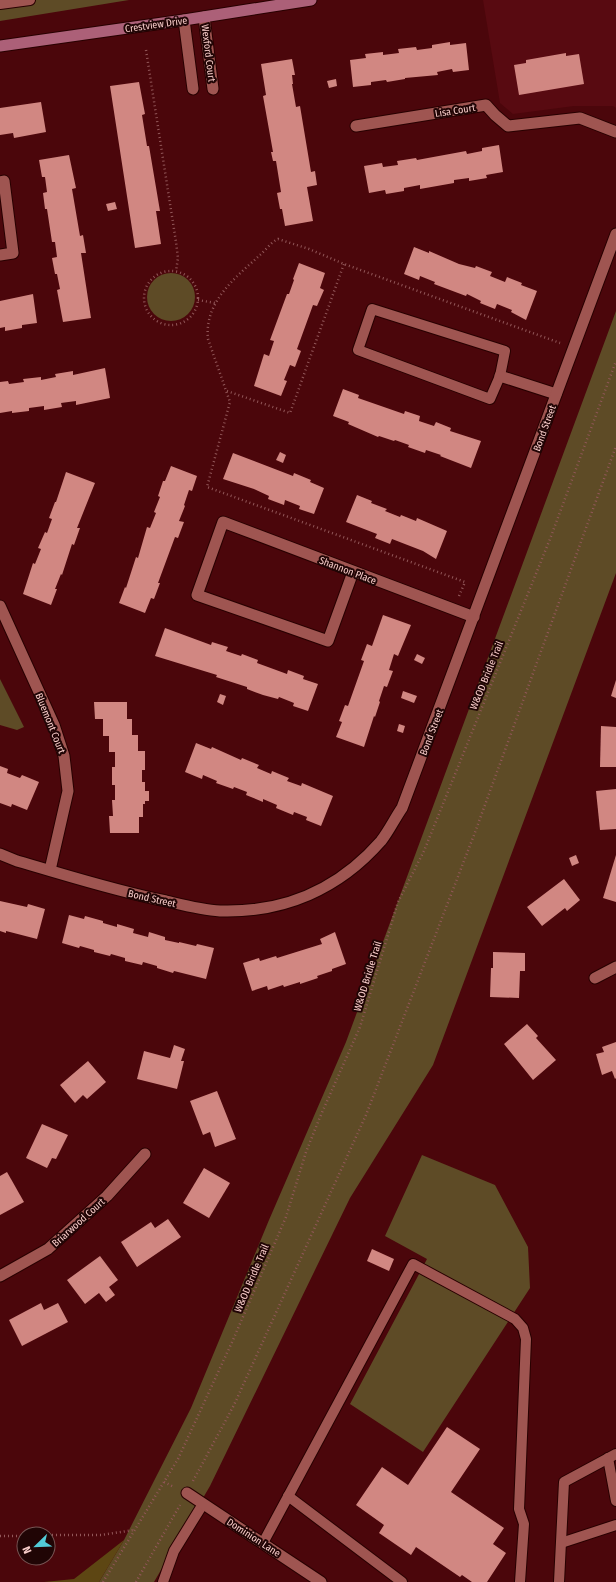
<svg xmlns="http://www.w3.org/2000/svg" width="616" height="1582" font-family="'Fira Sans Condensed',sans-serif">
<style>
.built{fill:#580a11}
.green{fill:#5e4b26}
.forest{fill:#5d4613}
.building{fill:#d18782}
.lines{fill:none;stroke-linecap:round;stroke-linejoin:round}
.service-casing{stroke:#280000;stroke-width:12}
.minor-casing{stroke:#280000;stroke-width:13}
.secondary-casing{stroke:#280000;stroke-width:13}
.path{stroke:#925759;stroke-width:2.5;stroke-dasharray:1 3;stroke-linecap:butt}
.service{stroke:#9f5551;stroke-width:10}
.minor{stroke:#9f5551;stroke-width:11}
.secondary{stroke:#ac6078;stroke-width:11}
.labels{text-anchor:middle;stroke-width:4;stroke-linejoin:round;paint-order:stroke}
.street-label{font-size:10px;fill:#facecb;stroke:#200505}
</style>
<rect width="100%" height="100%" fill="#4b060b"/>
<!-- built -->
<path class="built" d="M483,0H616V108L613,106H574L513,114L500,103Z"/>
<!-- green -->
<g class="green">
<path d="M0,0H129L0,21Z"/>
<circle cx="171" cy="297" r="24"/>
<path d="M616,311V573L433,1065L350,1198L210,1486L154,1582H99L124,1540L191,1408L269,1220L346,1042Z"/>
<path d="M0,679L24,727L17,730L0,725Z"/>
<path d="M422,1155L495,1185L528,1247L530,1288L423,1452L350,1404L427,1259L385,1236Z"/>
</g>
<!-- forest -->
<path class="forest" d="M124,1540L99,1582H44L74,1579Z"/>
<!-- building -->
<g class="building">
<path d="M450,42V45L466,43L469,70L453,72L452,69L437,72L438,75L405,78V79L387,82L386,80L371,82V85L353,87L350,60L366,58L365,54L383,52V55L399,53L398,49L416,47L417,50L432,48V45Z"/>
<path d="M566,53V56L579,54L584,84L519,95L514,65L526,63V60Z"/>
<path d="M292,59L295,75H292L293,84H292L296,107L300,106L311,172L315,171L317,185L307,187L313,221L285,226L282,209H280L277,193L281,192L276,161H273L271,152H273L263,96L266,95L261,64Z"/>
<path d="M336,79L337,86L329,88L327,81Z"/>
<path d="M139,82L145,114L142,115L147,146H149L160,211H156L161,244L135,248L110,86Z"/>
<path d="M41,102L46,132L14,138L13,133L0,135V108Z"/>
<path d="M499,145L503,172L486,175L487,178L469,181V178L454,180V183L420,189V185L404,188V191L386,194L385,190L369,193L364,166L382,163L383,167L398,165L397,161L416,158L417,160L466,151L467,154L482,151V148Z"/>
<path d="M69,155L76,188L72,189L80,236L83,235L86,253H81L91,318L63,322L57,290L60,289L57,274H55L52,258L57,257L55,242H52L47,209H45L43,193L47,192L45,177H42L39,160Z"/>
<path d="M115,202L117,209L108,211L106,204Z"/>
<path d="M414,247L429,253V251L459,264L475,268L476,266L492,272L490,276L505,282L507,277L522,283L521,285L537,291L526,320L511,312L512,310L497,304L495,309L480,303L481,301L467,294L466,296L434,284L435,282L420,276L419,280L404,274Z"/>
<path d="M299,263L325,273L320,288L324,290L317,306L313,305L297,349L301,351L295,367L290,365L284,380L287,381L281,396L254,386L264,354L269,356L274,341L270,340L287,294H289L294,280L293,279Z"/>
<path d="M33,294L37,323L22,325V328L5,331V327L0,328V301Z"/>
<path d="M105,368L110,398L76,405V401L61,403L62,407L44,410V406L29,408V411L12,413V411L0,413V382L8,381L9,384L24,382L23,379L41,377V380L56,377L55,374L73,371V375Z"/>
<path d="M343,389L359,395L358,398L404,414L405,411L420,416L419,421L434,426L436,422L451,428L450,431L481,441L471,468L440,456L441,455L426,450L425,453L408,447L409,445L395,440L394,441L379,436L378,437L348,424L349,422L333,416Z"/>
<path d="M280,452L286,455L283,463L276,460Z"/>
<path d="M233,453L293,476L294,473L311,480L310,482L324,488L314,514L299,509L300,506L285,500L284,505L268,499L269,496L254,489L223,479Z"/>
<path d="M171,466L197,476L192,491L189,490L184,505L185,506L179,521L184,522L178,538L175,537L158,583H160L154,599L151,598L145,613L119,603L125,587L126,588L136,557L138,558L147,527L150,528L156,513L154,512L160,497L158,496L163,481H165Z"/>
<path d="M66,472L95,483L77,528H80L74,545L72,544L62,575L61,574L55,589H57L51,605L23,594L33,563L35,564L41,549L38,548L45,532L47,533L52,519L49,518L55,502H56Z"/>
<path d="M357,495L372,501L371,503L387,509L385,511L400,517L401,515L416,521L417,518L447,531L436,559L423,551L392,539L390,544L375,538L377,534L346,522Z"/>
<path d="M383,615L411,625L398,656L394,654L389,670L393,671L387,687L384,686L379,701L380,702L375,717L374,716L364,747L336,737L342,722L339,721L345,705L348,706L364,661L361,660L367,644L372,646Z"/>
<path d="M165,628L211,645L212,642L228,647L226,651L241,656L242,654L258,660L257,663L287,674L288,670L304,676L303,679L318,684L308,711L293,706L294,703L279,697L278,699L263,695L247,689V687L216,677L217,675L155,656Z"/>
<path d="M417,654L425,658L422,664L414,660Z"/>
<path d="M616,680V698L611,696Z"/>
<path d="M403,691L417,696L414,703L401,698Z"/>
<path d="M220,694L226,696L223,705L217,702Z"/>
<path d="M94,702H127V719H132V735H138V751H145V770H142V782H145V791H149V801H145V804H143V817H139V833H110L109,816H113L112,800H115V785H112V767H115V752H109V736H103V719H95Z"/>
<path d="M399,724L405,726L403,733L397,731Z"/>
<path d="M601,726L616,727V767H600Z"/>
<path d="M196,743L211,749L212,747L241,760L242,758L259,765L257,768L271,774L272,771L289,778L287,781L301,786L302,783L333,796L321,826L306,820L307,817L294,812L293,815L276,808L277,805L263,799V802L246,795L247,792L234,787L233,789L216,783L217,781L203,775L202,779L185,772Z"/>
<path d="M0,766L8,769L7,773L20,778L22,775L39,782L27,810L12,804L11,807L0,803Z"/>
<path d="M616,789V829L600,830L596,791Z"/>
<path d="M576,855L579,863L572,866L569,858Z"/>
<path d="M616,855V902L603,898Z"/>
<path d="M564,879L580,900L567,911L565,908L542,926L527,907Z"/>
<path d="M0,901L27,907L28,904L45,909L37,939L6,931V933L0,931Z"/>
<path d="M69,915L84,919L85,916L103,921V923L117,927V924L134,929L133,933L148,937L149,932L165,937V940L179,943V942L196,946L197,944L214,948L206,979L174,971L173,973L157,968V966L143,962L142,965L125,961V958L111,954L110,956L94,952V950L80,946L79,948L62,943Z"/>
<path d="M335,932L346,964L332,969V971L317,976L318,978L300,984V982L284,987L283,985L268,990L267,986L252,991L243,963L259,958L260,961L276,956L277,958L322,944L320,939Z"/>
<path d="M493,952L525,953V971H520L519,998L490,997L491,968H493Z"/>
<path d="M527,1024L538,1036L536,1038L556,1060L533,1080L504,1044Z"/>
<path d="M616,1042V1078L615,1079L612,1071L602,1075L596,1054L604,1052L602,1047Z"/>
<path d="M174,1045L185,1049L181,1061H184L177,1089L137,1079L144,1051L170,1058Z"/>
<path d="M88,1061L106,1082L87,1099L83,1095L75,1103L60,1085Z"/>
<path d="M217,1091L236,1139L215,1147L210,1132L203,1135L190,1101Z"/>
<path d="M42,1124L68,1135L56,1159L52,1158L47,1168L26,1158Z"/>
<path d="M204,1168L230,1183L209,1218L183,1203Z"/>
<path d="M7,1172L24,1202L0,1215V1176Z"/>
<path d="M168,1219L181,1237L137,1267L121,1242L151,1222L155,1228Z"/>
<path d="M372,1249L394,1259L389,1271L367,1261Z"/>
<path d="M100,1256L118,1280L109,1287L115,1295L106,1302L99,1293L85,1304L67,1280Z"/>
<path d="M41,1303L44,1310L58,1303L68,1322L22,1346L9,1320Z"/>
<path d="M447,1427L480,1449L451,1492L504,1528L493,1544L506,1553L487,1582H472L462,1575L460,1577L416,1547L411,1555L379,1533L384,1525L356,1505L382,1467L408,1485Z"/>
</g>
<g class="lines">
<!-- service casing -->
<g class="service-casing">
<g id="service">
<path d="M0,4L30,0"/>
<path d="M372,309L505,351L500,376L490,399L358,350Z"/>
<path d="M608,1458L616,1501"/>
<path d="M288,1496L402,1582"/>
<path d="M263,1543L413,1264L515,1319L523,1328L526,1339L519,1509L524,1524L520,1582"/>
<path d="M561,1543L616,1525"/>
<path d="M163,1582L174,1551L203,1504"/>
<path d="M559,1582L564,1482L616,1454"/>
</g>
</g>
<!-- minor casing -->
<g class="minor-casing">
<g id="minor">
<path d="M204,17L213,89"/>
<path d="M184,20L193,89"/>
<path d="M356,126L486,105L495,115L508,126L580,118L616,132"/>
<path d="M0,182L4,181L13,253L0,255"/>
<path d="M500,376L556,394"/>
<path d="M353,572L328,641L197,595L223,522L474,617"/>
<path d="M0,606L54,725L64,756L68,791L50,870"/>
<path d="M0,854L17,861C66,875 115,891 166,901C183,905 202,910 220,911C284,913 339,889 381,841C389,831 395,818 402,808L616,234"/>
<path d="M595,978L616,967"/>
<path d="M0,1276L48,1249L107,1196L145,1154"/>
<path d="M187,1493L321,1582"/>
</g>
</g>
<!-- secondary casing -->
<g class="secondary-casing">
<path id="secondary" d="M0,46L184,20L311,0"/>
</g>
<!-- path -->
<g class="path">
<path d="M146,50L176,242L178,258L176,271"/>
<circle cx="171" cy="298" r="27"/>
<path d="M198,300L215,303"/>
<path d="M227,391L290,413L344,264"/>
<path d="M459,596L465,582L207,487L230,402L208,339C204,302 235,278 260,255C266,250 271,242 278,239L309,249L344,264L560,343"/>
<path d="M193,1481L234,1405L366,1115L474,835L616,446"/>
<path d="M164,1482L174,1487"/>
<path d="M48,1535H101L134,1530"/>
<path d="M0,1536H24"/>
<path d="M103,1582L178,1459L233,1340L286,1217L306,1152L320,1117L360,1027L398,902L424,851L550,539L616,361"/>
<path d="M136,1582L180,1505"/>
</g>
<!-- service -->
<use href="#service" class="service"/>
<!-- minor -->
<use href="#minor" class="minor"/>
<!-- secondary -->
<use href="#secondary" class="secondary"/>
</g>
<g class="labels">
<!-- street labels -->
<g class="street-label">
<text transform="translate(156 24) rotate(-8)" y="4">Crestview Drive</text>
<text transform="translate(209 53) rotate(83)" y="4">Wexford Court</text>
<text transform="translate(455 110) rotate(-9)" y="4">Lisa Court</text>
<text transform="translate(544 428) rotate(-70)" y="4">Bond Street</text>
<text transform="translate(348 570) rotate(21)" y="4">Shannon Place</text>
<text transform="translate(486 675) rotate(-68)" y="4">W&amp;OD Bridle Trail</text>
<text transform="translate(51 723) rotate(68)" y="4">Bluemont Court</text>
<text transform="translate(431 732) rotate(-69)" y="4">Bond Street</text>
<text transform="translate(152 898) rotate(13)" y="4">Bond Street</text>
<text transform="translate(367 976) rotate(-73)" y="4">W&amp;OD Bridle Trail</text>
<text transform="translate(78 1222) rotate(-42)" y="4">Briarwood Court</text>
<text transform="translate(251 1278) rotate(-67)" y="4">W&amp;OD Bridle Trail</text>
<text transform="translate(254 1537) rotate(33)" y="4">Dominion Lane</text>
</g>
</g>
<!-- north arrow -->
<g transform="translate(36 1546) rotate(247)"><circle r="19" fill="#200505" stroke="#775554"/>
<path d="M0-3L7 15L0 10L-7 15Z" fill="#52cbd7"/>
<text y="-6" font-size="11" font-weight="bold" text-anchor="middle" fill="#facecb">N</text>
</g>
</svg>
